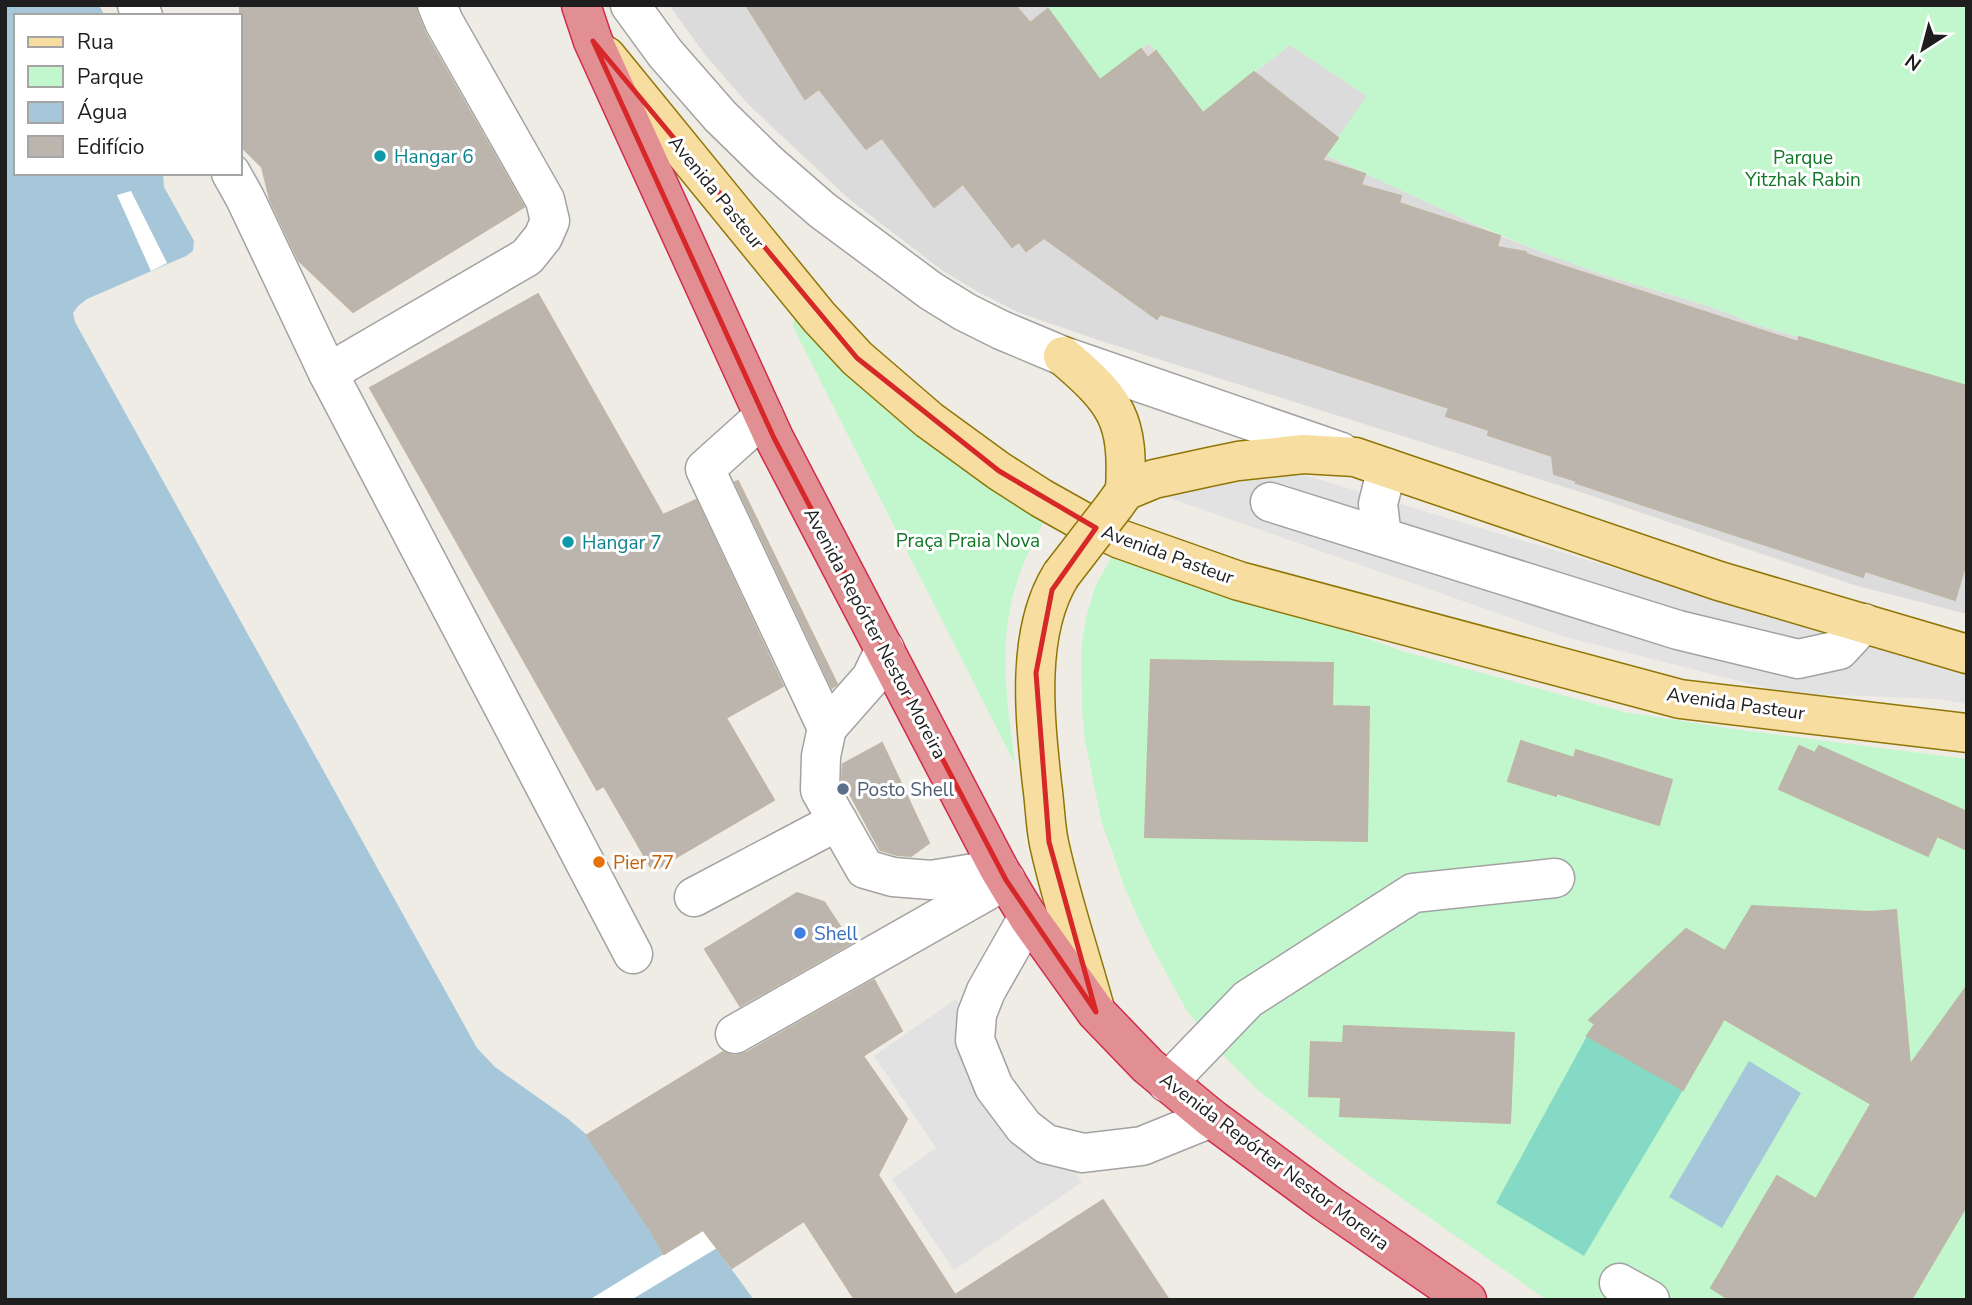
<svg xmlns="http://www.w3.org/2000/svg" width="1972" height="1305" font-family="'Nunito Sans',sans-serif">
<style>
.residential{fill:#dcdbdb}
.park{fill:#c2f7ce}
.pitch{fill:#85dac5}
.parking{fill:#e2e2e2}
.water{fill:#a6c7da}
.pier{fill:#fff}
.building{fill:#bbb5ae;stroke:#bfb5a7;stroke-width:2}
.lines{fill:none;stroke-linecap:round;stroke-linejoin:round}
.minor-casing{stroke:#a2a2a2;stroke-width:41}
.major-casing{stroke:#907607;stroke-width:41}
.highway-casing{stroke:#d12c4e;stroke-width:41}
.minor{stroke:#fff;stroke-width:38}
.major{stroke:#f7dda0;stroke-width:38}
.highway{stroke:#e28f93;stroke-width:38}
.major-bridge-casing{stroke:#907607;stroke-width:41;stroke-linecap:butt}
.major-bridge{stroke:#f7dda0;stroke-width:38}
.marked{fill:none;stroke:#d62828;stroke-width:5;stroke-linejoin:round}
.culture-dot{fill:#0f9aa8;stroke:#fff;stroke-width:2.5}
.service-dot{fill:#5c6f8a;stroke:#fff;stroke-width:2.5}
.food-dot{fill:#e8710a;stroke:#fff;stroke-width:2.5}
.shop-dot{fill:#3f7fe0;stroke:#fff;stroke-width:2.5}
.labels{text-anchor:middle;stroke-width:6;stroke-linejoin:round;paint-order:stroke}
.culture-label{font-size:19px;fill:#0d838f;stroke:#fff;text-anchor:start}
.park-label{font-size:19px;fill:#107727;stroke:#fff}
.street-label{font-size:19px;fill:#1e1e1e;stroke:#fff}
.service-label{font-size:19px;fill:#4e5e75;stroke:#fff;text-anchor:start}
.food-label{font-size:19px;fill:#c56008;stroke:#fff;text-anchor:start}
.shop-label{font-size:19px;fill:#366cbe;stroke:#fff;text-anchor:start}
</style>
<rect width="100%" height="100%" fill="#eeece4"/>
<!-- residential -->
<path class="residential" d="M669,5H1053L1048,9L1100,80L1149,43L1203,113L1290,45L1368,96L1326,155L1500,236L1604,275L1719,309L1751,323L1967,386V614L1854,585L1577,491L1101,341L1020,313L980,293L943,271L849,199L749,105L706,56Z"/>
<!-- park -->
<g class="park">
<path d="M1053,5H1967V386L1751,323C1703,301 1654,291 1605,275C1509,243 1417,197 1325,155L1367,96L1290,45L1203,113L1149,43L1100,80L1048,9Z"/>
<path d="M794,320L799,321L1046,518C994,609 1002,664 1015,764L793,327V322Z"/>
<path d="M1118,545L1234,591L1402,651L1624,712L1740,730L1967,759V1300H1547L1360,1169L1260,1092L1222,1054L1187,1011L1153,949L1138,918L1124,886L1101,820L1084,735L1082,707L1081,649L1086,618L1095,587Z"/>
</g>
<!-- pitch -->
<path class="pitch" d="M1587,1036L1683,1090L1584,1256L1496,1203Z"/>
<!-- parking -->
<g class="parking">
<path d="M1297,473L1967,674V704L1937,699L1786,693L1562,636L1161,495Z"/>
<path d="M956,999L1082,1182L954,1270L892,1179L936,1148L874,1056Z"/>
</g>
<!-- water -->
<g class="water">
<path d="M5,5H99L105,16H16V173H163L164,187L194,241L193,251L186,256L87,299L78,306L73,313L75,322L477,1048L495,1067L567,1118L587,1135L651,1231L663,1253L703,1230L754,1300H5Z"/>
<path d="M1749,1061L1801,1093L1722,1228L1669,1197Z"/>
</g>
<!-- pier -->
<g class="pier">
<path d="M131,191L167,263L151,271L117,195Z"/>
<path d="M703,1230L717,1248L631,1300H589Z"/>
</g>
<!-- building -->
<g class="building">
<path d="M240,5H416L417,13L425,33L524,207L353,312L299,261L270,200L262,167L240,145Z"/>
<path d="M746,5H1015L1030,23L1048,9L1100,80L1141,49L1148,58L1156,51L1203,113L1254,72L1338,138L1322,160L1365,174L1361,185L1401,196L1399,203L1500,236L1497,247L1526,252V254L1798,342L1799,337L1967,386V560L1955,600L1865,571L1863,577L1576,483L1577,481L1554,474L1552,456L1488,435L1489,430L1446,416L1449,408L1160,314L1157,319L1044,238L1026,251L1019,242L1012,247L963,184L934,207L882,138L866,149L819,89L805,99Z"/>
<path d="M538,294L663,515L696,500L783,686L726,718L774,800L653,871L604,786L597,790L370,388Z"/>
<path d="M738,481L837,684L832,688L735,482Z"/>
<path d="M1151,660L1333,663L1332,706L1369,707L1367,841L1145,837Z"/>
<path d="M1521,741L1574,758L1576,750L1672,780L1659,825L1556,793V796L1508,781Z"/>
<path d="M882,743L929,843L911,856L897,855L880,850L842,779L843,764Z"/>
<path d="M1799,746L1815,753L1819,746L1967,812V850L1937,836L1928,856L1779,789Z"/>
<path d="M797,893L824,902L851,943L740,1006L705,949Z"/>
<path d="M1752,906L1870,912L1896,910L1910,1065L1967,986V1205L1911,1300H1730L1711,1288L1777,1176L1816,1199L1871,1104L1724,1019L1683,1090L1587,1036L1595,1024L1589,1020L1686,929L1725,951Z"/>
<path d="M874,980L902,1031L863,1056L907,1119L878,1175L955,1295L1103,1200L1169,1300H855L804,1221L732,1268L703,1230L664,1254L651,1231L587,1135L723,1052L734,1056L746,1053Z"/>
<path d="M1344,1026L1514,1033L1510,1123L1340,1116L1341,1097L1309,1096L1311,1042L1343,1043Z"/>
</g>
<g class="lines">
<!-- minor casing -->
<g class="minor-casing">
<g id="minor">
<path d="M137,5L143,16"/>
<path d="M630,5L665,53L720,116L768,163L822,210L931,291L965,312L1001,330L1063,356L1341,452"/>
<path d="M231,173L245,198L328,373L633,954"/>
<path d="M328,373L527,257L543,237L550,221L545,200L444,22L437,5"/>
<path d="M764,416L705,469L827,728"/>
<path d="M1270,502L1678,630L1798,659L1839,650L1864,623"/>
<path d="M1382,537L1378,504L1387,468"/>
<path d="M885,649L871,678L827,728L821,756L820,790L865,869L893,877L931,880L999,869"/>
<path d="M694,897L838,821"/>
<path d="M1028,917L986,991L977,1014L975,1040L994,1087L1024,1127L1046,1144L1083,1153L1142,1146L1211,1118"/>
<path d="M735,1034L1006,880"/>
<path d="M1167,1083L1248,999L1413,893L1555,878"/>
<path d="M1619,1283L1650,1300"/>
</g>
</g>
<!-- major casing -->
<g class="major-casing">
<g id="major">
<path d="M606,56L819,317L857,358L929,420L999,471L1041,498L1082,521L1120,539L1239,581L1680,699L1967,733"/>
<path d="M1063,356C1117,402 1129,419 1125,491"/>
<path d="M1115,505L1125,491L1154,479L1209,467L1238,461L1303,454L1355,457L1719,581L1967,654"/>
<path d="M1061,575C1025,633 1035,719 1042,784C1045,804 1045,824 1049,843C1061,899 1080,954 1095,1009"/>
</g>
</g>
<!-- highway casing -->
<g class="highway-casing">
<path id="highway" d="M581,5L593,41L774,438L999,869L1028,917L1096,1012L1148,1066L1211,1118L1325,1202L1467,1300"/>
</g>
<!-- minor -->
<use href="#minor" class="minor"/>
<!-- major -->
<use href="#major" class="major"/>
<!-- highway -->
<use href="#highway" class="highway"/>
<!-- major-bridge casing -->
<g class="major-bridge-casing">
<path id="major-bridge" d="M1061,575L1115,505"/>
</g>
<!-- major-bridge -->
<use href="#major-bridge" class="major-bridge"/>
</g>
<!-- marked area -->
<path class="marked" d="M593,41L857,358L999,471L1096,528L1052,590L1036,673L1049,842L1096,1012L1006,880L774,438Z"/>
<!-- markers -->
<g class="culture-dot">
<circle cx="380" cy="156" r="7"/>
<circle cx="568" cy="542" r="7"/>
</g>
<circle class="service-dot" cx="843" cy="789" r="7"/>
<circle class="food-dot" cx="599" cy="862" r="7"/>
<circle class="shop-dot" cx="800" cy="933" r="7"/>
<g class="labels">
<!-- culture labels -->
<g class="culture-label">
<text x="394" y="163">Hangar 6</text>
<text x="582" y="549">Hangar 7</text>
</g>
<!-- park labels -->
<g class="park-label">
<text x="1803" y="164">Parque<tspan x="1803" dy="22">Yitzhak Rabin</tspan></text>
<text x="968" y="547">Praça Praia Nova</text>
</g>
<!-- street labels -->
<g class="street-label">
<text transform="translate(717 192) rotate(51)" y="7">Avenida Pasteur</text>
<text transform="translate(1168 554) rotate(20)" y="7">Avenida Pasteur</text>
<text transform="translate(876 633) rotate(62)" y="7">Avenida Repórter Nestor Moreira</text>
<text transform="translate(1736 703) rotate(8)" y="7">Avenida Pasteur</text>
<text transform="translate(1275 1161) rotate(37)" y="7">Avenida Repórter Nestor Moreira</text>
</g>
<!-- service labels -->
<g class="service-label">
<text x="857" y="796">Posto Shell</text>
</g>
<!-- food labels -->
<g class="food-label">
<text x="613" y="869">Pier 77</text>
</g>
<!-- shop labels -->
<g class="shop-label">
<text x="814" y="940">Shell</text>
</g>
</g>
<!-- border -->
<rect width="1972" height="1305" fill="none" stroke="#1e1e1e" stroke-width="14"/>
<!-- legend -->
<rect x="14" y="14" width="228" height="161" fill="#ffffff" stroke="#a5a5a5" stroke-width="2"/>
<rect x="28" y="37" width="35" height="10" fill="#f7dda0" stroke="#a5a5a5" stroke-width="2"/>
<text x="77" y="49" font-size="21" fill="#1e1e1e">Rua</text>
<rect x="28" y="66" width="35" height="21" fill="#c2f7ce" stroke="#a5a5a5" stroke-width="2"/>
<text x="77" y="84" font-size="21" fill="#1e1e1e">Parque</text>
<rect x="28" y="102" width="35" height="21" fill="#a6c7da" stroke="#a5a5a5" stroke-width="2"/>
<text x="77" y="119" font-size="21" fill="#1e1e1e">Água</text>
<rect x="28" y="136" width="35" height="21" fill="#bbb5ae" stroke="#a5a5a5" stroke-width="2"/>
<text x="77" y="154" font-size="21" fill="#1e1e1e">Edifício</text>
<!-- north arrow -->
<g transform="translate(1923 49) rotate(216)" stroke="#ffffff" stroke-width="5" paint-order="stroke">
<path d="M0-5L12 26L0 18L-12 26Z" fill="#1e1e1e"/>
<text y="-10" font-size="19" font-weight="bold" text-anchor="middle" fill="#1e1e1e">N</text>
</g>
</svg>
